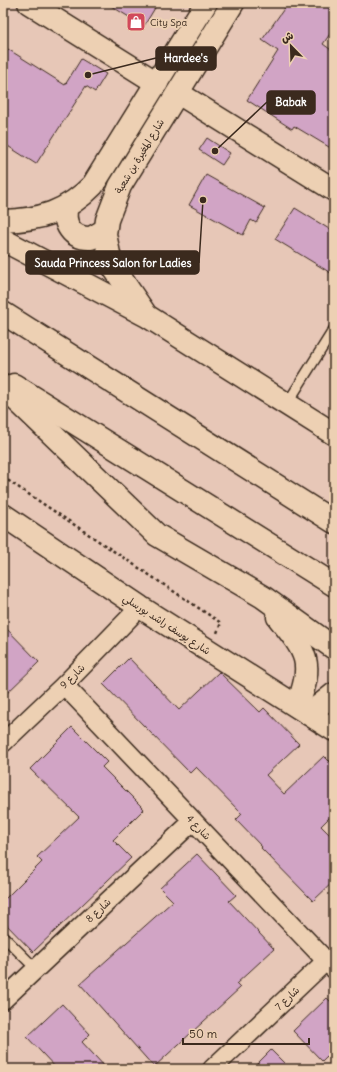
<svg xmlns="http://www.w3.org/2000/svg" width="337" height="1072" font-family="Delius,'Playpen Sans Arabic',sans-serif">
<style>
.building{fill:#d1a4c5;stroke:#3b2a1e}
.lines{fill:none;stroke-linecap:round;stroke-linejoin:round}
.service-casing{stroke:#3b2a1e;stroke-width:12}
.minor-casing{stroke:#3b2a1e;stroke-width:21}
.tertiary-casing{stroke:#3b2a1e;stroke-width:25}
.secondary-casing{stroke:#3b2a1e;stroke-width:25}
.motorway-casing{stroke:#3b2a1e;stroke-width:25}
.path{stroke:#3b2a1e;stroke-width:2.5;stroke-dasharray:3 3;stroke-linecap:butt}
.service{stroke:#edd0b3;stroke-width:9}
.minor{stroke:#edd0b3;stroke-width:18}
.tertiary{stroke:#edd0b3;stroke-width:22}
.secondary{stroke:#edd0b3;stroke-width:22}
.motorway{stroke:#edd0b3;stroke-width:22}
.labels{text-anchor:middle;stroke-width:4;stroke-linejoin:round;paint-order:stroke}
.poi-label{font-size:10px;fill:#3b2a1e;stroke:#edd0b3;text-anchor:start}
.street-label{font-size:10px;fill:#3b2a1e;stroke:#edd0b3}
.leader{fill:none;stroke:#3b2a1e;stroke-width:1.5}
.callout-dot{fill:#3b2a1e;stroke:#edd0b3;stroke-width:1.5}
.callout{fill:#3b2a1e;stroke:#3b2a1e;stroke-width:1.5}
.callout-label{font-size:11px;text-anchor:middle;font-weight:bold;fill:#fff}
</style>
<rect width="100%" height="100%" fill="#e7c7b7"/>
<filter id="ink" filterUnits="userSpaceOnUse"><feTurbulence type="fractalNoise" baseFrequency=".025" numOctaves="2"/><feDisplacementMap in="SourceGraphic" scale="8" xChannelSelector="R" yChannelSelector="G"/><feConvolveMatrix kernelMatrix="1 2 1 2 8 2 1 2 1" color-interpolation-filters="sRGB"/></filter>
<g filter="url(#ink)">
<!-- building -->
<g class="building">
<path d="M106,3H158L144,26Z"/>
<path d="M288,3H334V28L323,44L334,52V150L294,126L292,129L247,100L278,51L262,40Z"/>
<path d="M3,46L65,85L81,59L106,74L95,92L86,86L36,164L3,143Z"/>
<path d="M207,138L230,153L222,165L199,150Z"/>
<path d="M206,175L265,208L256,223L251,220L243,235L189,205Z"/>
<path d="M295,208L334,232V275L275,239Z"/>
<path d="M3,625L39,662L3,697Z"/>
<path d="M129,658L179,710L219,672L260,712L264,708L299,744L266,775L284,794L324,756L334,766V813L321,826L334,839V881L313,901L261,848L262,847L236,820L242,814L196,767L190,773L103,684Z"/>
<path d="M72,727L107,762L102,767L144,809L113,840L131,858L33,952L3,921V901L42,862L37,857L79,817L30,769Z"/>
<path d="M197,854L236,895L229,901L274,949L236,984L240,988L154,1067L80,984L173,901L160,888Z"/>
<path d="M327,998L334,1005V1049L322,1061L293,1031Z"/>
<path d="M62,1004L90,1034L82,1042L107,1069H57L27,1037Z"/>
<path d="M271,1050L290,1069H252Z"/>
</g>
<g class="lines">
<!-- service casing -->
<g class="service-casing">
<g id="service">
<path d="M287,404L334,329"/>
<path d="M3,936L36,969"/>
</g>
</g>
<!-- minor casing -->
<g class="minor-casing">
<g id="minor">
<path d="M64,685L334,969"/>
<path d="M3,743L64,685L140,607"/>
<path d="M3,1000L193,821"/>
<path d="M212,1069L326,961"/>
</g>
</g>
<!-- tertiary casing -->
<g class="tertiary-casing">
<g id="tertiary">
<path d="M29,3L157,83"/>
<path d="M178,93L334,190"/>
<path d="M3,515L140,607L334,730"/>
</g>
</g>
<!-- secondary casing -->
<g class="secondary-casing">
<g id="secondary">
<path d="M67,206C62,224 72,239 91,238L105,230"/>
<path d="M3,221C40,220 67,212 93,185L206,3"/>
<path d="M3,240L147,316L334,434"/>
<path d="M144,312L111,264L105,234L107,220L120,186L233,3"/>
</g>
</g>
<!-- motorway casing -->
<g class="motorway-casing">
<g id="motorway">
<path d="M3,313L334,522"/>
<path d="M14,385L334,585"/>
<path d="M3,387L157,535L263,597L334,648"/>
<path d="M278,617C306,652 315,662 297,706"/>
<path d="M309,714L334,694"/>
</g>
</g>
<!-- path -->
<path class="path" d="M3,477L221,623L217,633"/>
<!-- service -->
<use href="#service" class="service"/>
<!-- minor -->
<use href="#minor" class="minor"/>
<!-- tertiary -->
<use href="#tertiary" class="tertiary"/>
<!-- secondary -->
<use href="#secondary" class="secondary"/>
<!-- motorway -->
<use href="#motorway" class="motorway"/>
</g>
</g>
<!-- icons -->
<defs>
<g id="shop-square" transform="scale(1)"><rect x="-9" y="-9" width="18" height="18" rx="4" fill="#d1495b" stroke="#edd0b3"/><path d="M-5-2.5h2.3a2.7 3.5 0 0 1 5.4 0H5L5.5 6h-11ZM-1.5-2.5h3a1.5 2.3 0 0 0-3 0Z" fill="#fff"/></g>
</defs>
<g fill-rule="evenodd">
<use href="#shop-square" x="136" y="22"/>
</g>
<g class="labels">
<!-- poi labels -->
<g class="poi-label">
<text x="150" y="26">City Spa</text>
</g>
<!-- street labels -->
<g class="street-label">
<text transform="translate(139 156) rotate(-59)" y="4">شارع المغيرة بن شعبة</text>
<text transform="translate(167 624) rotate(33)" y="4">شارع يوسف راشد بورسلي</text>
<text transform="translate(72 676) rotate(-45)" y="4">شارع 9</text>
<text transform="translate(199 827) rotate(46)" y="4">شارع 4</text>
<text transform="translate(98 910) rotate(-43)" y="4">شارع 8</text>
<text transform="translate(287 998) rotate(-44)" y="4">شارع 7</text>
</g>
</g>
<!-- callouts -->
<path class="leader" d="M88 75L156 58M215 151L267 102M203 200L199 263"/>
<g class="callout-dot">
<circle cx="88" cy="75" r="4"/>
<circle cx="215" cy="151" r="4"/>
<circle cx="203" cy="200" r="4"/>
</g>
<g class="callout">
<rect x="156" y="47" width="60" height="23" rx="4"/>
<rect x="267" y="91" width="48" height="23" rx="4"/>
<rect x="26" y="251" width="173" height="23" rx="4"/>
</g>
<g class="callout-label">
<text x="186" y="62">Hardee's</text>
<text x="291" y="106">Babak</text>
<text x="113" y="267">Sauda Princess Salon for Ladies</text>
</g>
<!-- margin -->
<rect width="337" height="1072" fill="none" stroke="#edd0b3" stroke-width="16"/>
<rect x="8" y="8" width="321" height="1056" fill="none" stroke="#3b2a1e" stroke-width="1.5" filter="url(#ink)"/>
<!-- north arrow -->
<g transform="translate(291 46) rotate(337)" stroke="#edd0b3" stroke-width="3" paint-order="stroke">
<path d="M0-3L7 15L0 10L-7 15Z" fill="#3b2a1e"/>
<text y="-6" font-size="11" font-weight="bold" text-anchor="middle" fill="#3b2a1e">ش</text>
</g>
<!-- scale -->
<path d="M183 1038v6h126v-6" fill="none" stroke="#3b2a1e" stroke-width="2"/>
<text x="189" y="1038" font-size="12" fill="#3b2a1e" stroke="#edd0b3" stroke-width="3" paint-order="stroke">50 m</text>
</svg>
